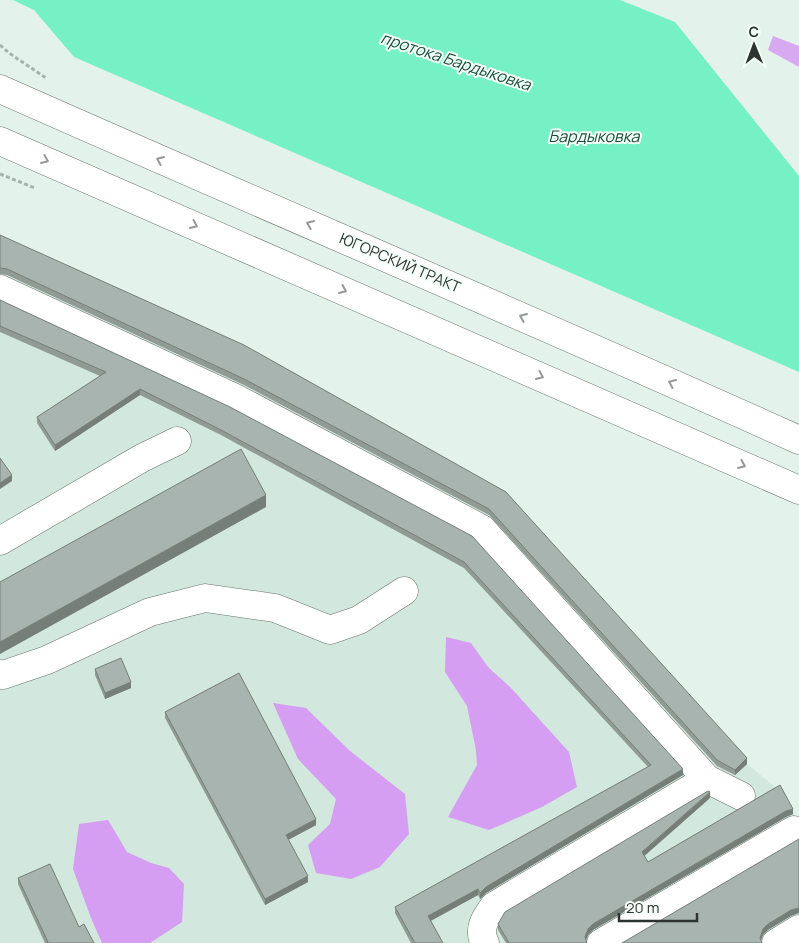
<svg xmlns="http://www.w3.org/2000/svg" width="799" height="943" font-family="Manrope,sans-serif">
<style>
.built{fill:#d2e7dd}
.green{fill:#d7a9f0}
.forest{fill:#d59ef2}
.water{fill:#75f1c5}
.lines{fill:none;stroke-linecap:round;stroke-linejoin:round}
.minor-casing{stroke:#68746f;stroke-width:29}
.major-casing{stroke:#68746f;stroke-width:29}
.path{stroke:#a6b2ad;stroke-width:3;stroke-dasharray:4 2.5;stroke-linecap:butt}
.minor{stroke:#fff;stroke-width:28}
.major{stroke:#fff;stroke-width:28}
.wall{fill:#909b96}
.shaded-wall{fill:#767e7a}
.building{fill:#a8b4af;stroke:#767e7a}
.oneway{stroke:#969998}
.labels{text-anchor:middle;stroke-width:4;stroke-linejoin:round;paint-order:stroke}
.street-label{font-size:15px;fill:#2d3330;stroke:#f4fffa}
.water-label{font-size:16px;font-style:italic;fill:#194d3c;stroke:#f4fffa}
</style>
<rect width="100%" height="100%" fill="#e4f2ec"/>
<!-- built -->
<path class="built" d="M0,241L507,498L747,764L780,791L799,822V943H0Z"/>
<!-- green -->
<path class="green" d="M773,36L799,46V67L768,50Z"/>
<!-- forest -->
<g class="forest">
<path d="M446,637L471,643L488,667L511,688L569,752L577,787L542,807L489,830L448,817L477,765L476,750L467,706L445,672Z"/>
<path d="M273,703L306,708L350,751L405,794L409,834L380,867L351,879L316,873L308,845L330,824L336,799L298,759Z"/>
<path d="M108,820L127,852L151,863L169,868L184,884L182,922L150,943H102L91,918L73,869L79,824Z"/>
</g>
<!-- water -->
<path class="water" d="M13,0H620L675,22L799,176V372L74,57L34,10Z"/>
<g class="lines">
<!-- minor casing -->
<g class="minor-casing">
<g id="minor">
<path d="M0,289L237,399L482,529L707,779L741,796"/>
<path d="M0,541L142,458L177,441"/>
<path d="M0,674L3,675L47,660L150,612L205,598L275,608L330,630L359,620L404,591"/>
<path d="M485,943C477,929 486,917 494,906L707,779"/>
<path d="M601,943L794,830"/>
<path d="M776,943L799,929"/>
</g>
</g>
<!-- major casing -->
<g class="major-casing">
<g id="major">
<path d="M0,89C266,207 534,320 799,440"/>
<path d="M0,141L799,490"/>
</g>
</g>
<!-- path -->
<g class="path">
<path d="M0,45L9,53L46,78"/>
<path d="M0,174L35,188"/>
</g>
<!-- minor -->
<use href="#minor" class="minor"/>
<!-- major -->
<use href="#major" class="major"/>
</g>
<!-- wall -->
<g class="wall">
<path d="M0,235L506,492L747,764L735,775L717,766L489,515L244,385L7,275L0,274Z"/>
<path d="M0,300L472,536L683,775L486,893L480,899L478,895L431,921L443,943H411L395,913V907L648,767L464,568L221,435L140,395L55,451L37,423V417L100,376L0,332Z"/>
<path d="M95,669L131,688L105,699L95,675Z"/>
<path d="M165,712L316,825L288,840L308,882L265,905L165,718Z"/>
<path d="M780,785L793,814L786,817L593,930L588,935L586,940L587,943H506L498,930V924L710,798L644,856L648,862Z"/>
<path d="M18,878L79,927L94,943H45L18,884Z"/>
</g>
<!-- shaded-wall -->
<g class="shaded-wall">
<path d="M140,389V395L55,451V445Z"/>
<path d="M12,475V481L0,489V483Z"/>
<path d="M266,495V507L0,654V642Z"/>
<path d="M131,682V688L105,699V693Z"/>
<path d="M747,758V764L735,775V770Z"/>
<path d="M683,769V775L486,893L480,899V893L486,887Z"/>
<path d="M710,792V798L642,858V852Z"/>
<path d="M793,809V814L786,817L593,930L588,935L585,943V937L588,929L593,924L786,811Z"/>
<path d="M316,819V825L286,841V835Z"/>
<path d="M308,876V882L265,905V899Z"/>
<path d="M478,889V895L428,922V916Z"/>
<path d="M799,908V913L791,916L768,930L763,935L760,943V938L763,929L768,924L791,910Z"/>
</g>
<!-- building -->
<g class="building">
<path d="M0,235L244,345L506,492L747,758L735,770L717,760L489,509L244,379L7,269L0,268Z"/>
<path d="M0,300L230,407L472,536L683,769L486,887L480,893L478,889L428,916L443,943H415L395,907L651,765L464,562L221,430L140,389L55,445L37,417L106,372L0,326Z"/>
<path d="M241,449L266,495L0,642V582Z"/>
<path d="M0,458L12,475L0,483Z"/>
<path d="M121,658L131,682L105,693L95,669Z"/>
<path d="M239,673L316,819L286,835L308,876L265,899L165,712Z"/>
<path d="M780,785L793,809L786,811L593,924L588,929L585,937L587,943H509L498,924L505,912L708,791L710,792L642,852L648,862Z"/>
<path d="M799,839V908L791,910L768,924L763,929L760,938L762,943H622Z"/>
<path d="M50,864L79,927L84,924L94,943H46L48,942L18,878Z"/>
</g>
<!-- one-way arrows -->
<defs><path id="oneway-chevron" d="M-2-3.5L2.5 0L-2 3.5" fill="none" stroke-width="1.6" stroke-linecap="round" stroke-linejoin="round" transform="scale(1.25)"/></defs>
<g class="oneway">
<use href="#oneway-chevron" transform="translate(45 160) rotate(23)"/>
<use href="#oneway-chevron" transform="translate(160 160) rotate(-157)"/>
<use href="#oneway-chevron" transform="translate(310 224) rotate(-157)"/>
<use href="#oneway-chevron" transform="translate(194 225) rotate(24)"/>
<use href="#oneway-chevron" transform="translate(343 290) rotate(24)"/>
<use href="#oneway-chevron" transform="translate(523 317) rotate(-156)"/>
<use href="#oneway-chevron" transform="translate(540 376) rotate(24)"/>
<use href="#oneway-chevron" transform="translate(672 383) rotate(-156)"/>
<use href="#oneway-chevron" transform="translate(742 465) rotate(24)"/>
</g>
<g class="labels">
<!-- street labels -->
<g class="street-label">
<text transform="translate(400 263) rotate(23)" y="5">ЮГОРСКИЙ ТРАКТ</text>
</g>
<!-- water labels -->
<g class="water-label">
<text transform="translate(456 61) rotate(18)" y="6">протока Бардыковка</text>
<text x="594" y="142">Бардыковка</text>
</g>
</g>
<!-- north arrow -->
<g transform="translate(754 45) rotate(359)" stroke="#f4fffa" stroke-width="4" paint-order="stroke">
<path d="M0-4L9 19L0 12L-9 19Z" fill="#2d3330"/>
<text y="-8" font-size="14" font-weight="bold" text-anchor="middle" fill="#2d3330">С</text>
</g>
<!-- scale -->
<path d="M619 913v8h78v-8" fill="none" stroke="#2d3330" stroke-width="2.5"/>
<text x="626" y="913" font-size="15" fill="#2d3330" stroke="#f4fffa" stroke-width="4" paint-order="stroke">20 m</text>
</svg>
